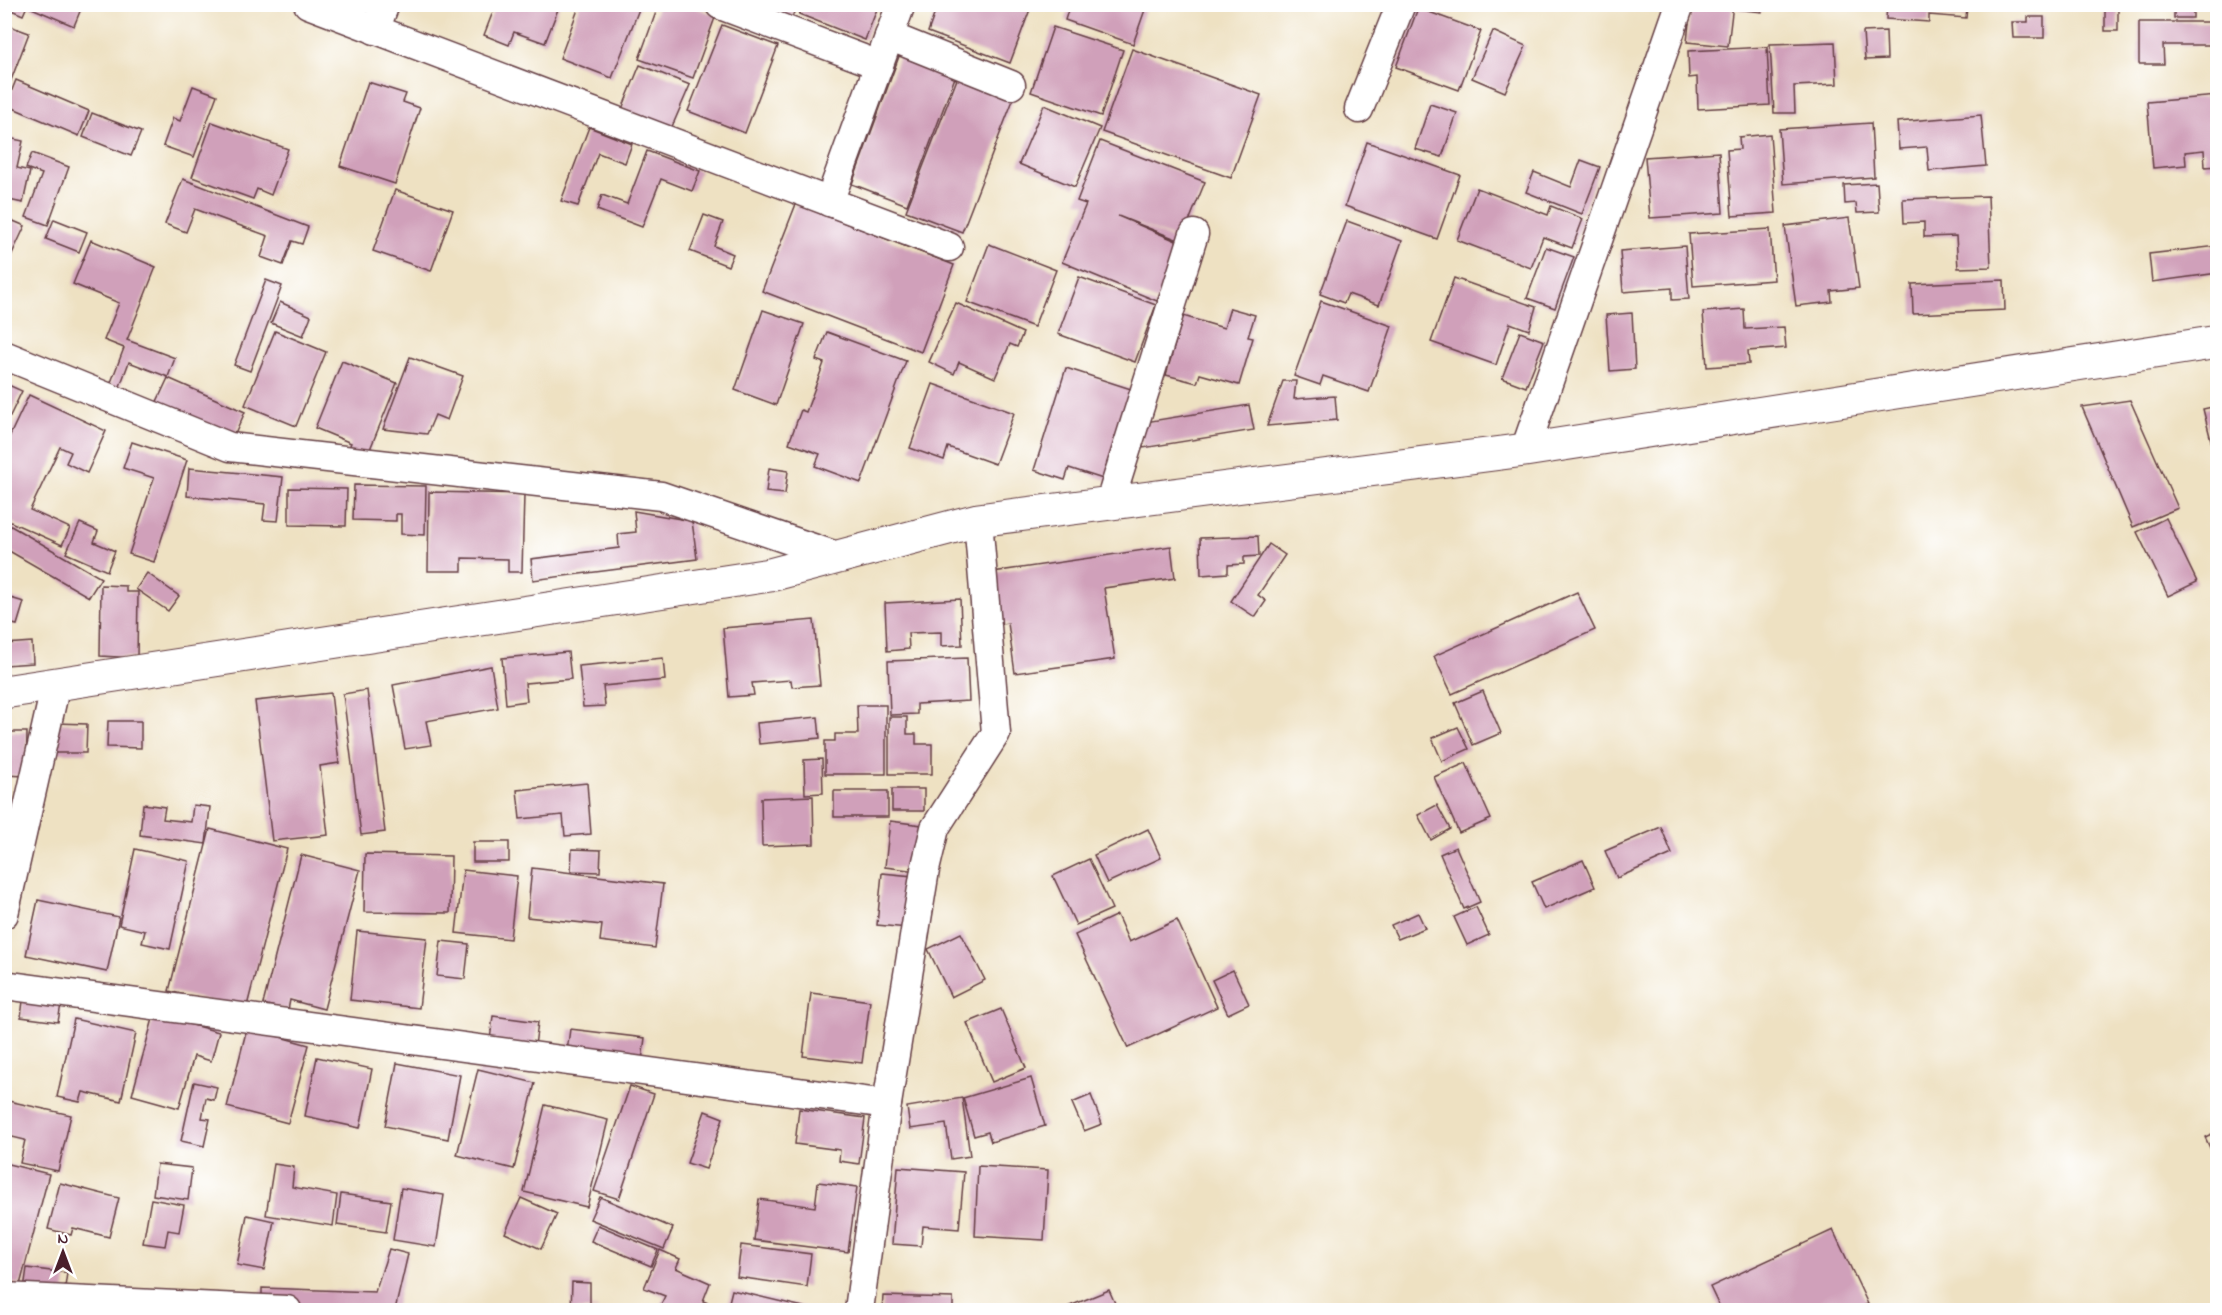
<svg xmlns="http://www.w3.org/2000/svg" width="2222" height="1315" font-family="'Indie Flower',sans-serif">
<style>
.building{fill:#d0a0ba}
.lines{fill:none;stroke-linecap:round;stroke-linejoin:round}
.street-casing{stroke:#633c42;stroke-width:31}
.secondary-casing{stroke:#633c42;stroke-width:35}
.street{stroke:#fff;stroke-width:28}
.secondary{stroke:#fff;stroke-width:33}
</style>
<rect width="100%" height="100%" fill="#fff"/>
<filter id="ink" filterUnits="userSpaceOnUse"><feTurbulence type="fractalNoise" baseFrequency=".0167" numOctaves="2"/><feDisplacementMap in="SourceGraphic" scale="12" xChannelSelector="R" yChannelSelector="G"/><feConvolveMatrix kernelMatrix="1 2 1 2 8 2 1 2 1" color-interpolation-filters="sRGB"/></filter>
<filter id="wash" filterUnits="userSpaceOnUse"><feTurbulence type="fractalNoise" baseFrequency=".008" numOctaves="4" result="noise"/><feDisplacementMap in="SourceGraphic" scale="24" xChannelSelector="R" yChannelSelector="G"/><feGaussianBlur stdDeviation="1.35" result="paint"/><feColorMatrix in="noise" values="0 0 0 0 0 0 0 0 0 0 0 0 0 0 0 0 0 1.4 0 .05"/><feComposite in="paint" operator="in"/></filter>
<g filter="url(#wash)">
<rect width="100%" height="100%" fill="#eee1c2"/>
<g id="blocks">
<!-- building -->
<g class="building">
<path d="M4,4H83L74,26L27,6L23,15L4,7Z"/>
<path d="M496,4H560L545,43L514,32L509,45L484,35Z"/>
<path d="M580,4H641L612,78L560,58Z"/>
<path d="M659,4H686L716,15L693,78L639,59Z"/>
<path d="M741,4H797L790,23Z"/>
<path d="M803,4H879L865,40L799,14Z"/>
<path d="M938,4H1032L1010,63L928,32Z"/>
<path d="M1070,4H1147L1133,44L1065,20Z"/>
<path d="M1691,4H1733L1728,46L1687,42Z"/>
<path d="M1736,4H1763L1762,12L1736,9Z"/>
<path d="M1887,4H1974V7L1967,6L1966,18L1929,15V22L1886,19Z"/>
<rect x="2174" y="4" width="19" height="14"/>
<path d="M1418,8L1481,31L1459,90L1396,67Z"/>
<rect x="2105" y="8" width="13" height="23"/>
<path d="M2028,17H2044V38H2013L2012,22H2028Z"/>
<path d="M2139,22H2218V45H2163L2164,64H2139Z"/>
<path d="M4,24L29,33L8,88L4,87Z"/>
<path d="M722,25L778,46L745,133L688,111Z"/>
<path d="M1053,27L1123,50L1101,116L1031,92Z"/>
<path d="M1493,31L1526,46L1505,92L1472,78Z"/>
<path d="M1886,31L1887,59L1865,60L1863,32Z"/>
<path d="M1835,42L1837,84L1794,86L1795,113H1774L1770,44Z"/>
<path d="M1767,47L1770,105L1698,109L1697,77L1689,78L1688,51Z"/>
<path d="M1132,49L1261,95L1231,178L1102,132Z"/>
<path d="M901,51L957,72L907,205L852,184Z"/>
<path d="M640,65L690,85L671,129L622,109Z"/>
<path d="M959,74L1015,95L962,232L906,211Z"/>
<path d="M16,80L89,111L79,136L6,105Z"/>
<path d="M368,82L406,94L403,102L420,108L395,184L340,166Z"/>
<path d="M193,86L217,95L194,157L163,146L173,118L180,121Z"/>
<path d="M2218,96V166L2205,167L2204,150L2185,152L2186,165L2153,168L2147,102Z"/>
<path d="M1430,104L1457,113L1442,157L1415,149Z"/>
<path d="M1044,105L1100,128L1075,187L1019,164Z"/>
<path d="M92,113L141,132L131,156L83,137Z"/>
<path d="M1981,115L1986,166L1929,171L1927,147L1899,149L1897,122Z"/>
<path d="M212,122L288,149L271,195L257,189L253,199L192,177Z"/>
<path d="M1871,123L1874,177L1783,184L1779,129Z"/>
<path d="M589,127L632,144L625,163L598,153L578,206L561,201Z"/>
<path d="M1770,134L1776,213L1732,216L1727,150L1740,149L1739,137Z"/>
<path d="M4,137L23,141L17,168L30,171L23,203L4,199Z"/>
<path d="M1100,141L1205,182L1181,241L1118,216L1181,243L1157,301L1062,262L1086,204L1077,201Z"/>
<path d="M1367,142L1460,175L1437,239L1345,206Z"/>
<path d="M647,151L700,171L692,191L661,179L642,227L597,210L602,195L627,204Z"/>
<path d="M1719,152L1723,213L1650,218L1645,157Z"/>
<path d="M32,153L69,167L48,225L26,217L42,174L26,168Z"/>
<path d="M1581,160L1600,167L1582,214L1526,192L1534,172L1571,187Z"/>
<path d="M183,179L308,227L302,244L292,241L283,265L261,257L268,236L195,209L186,232L165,224Z"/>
<path d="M1877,183L1879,212L1857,213L1856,203L1845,204L1844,185Z"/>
<path d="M1477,188L1548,215L1551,206L1583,219L1572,248L1543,237L1531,268L1457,240Z"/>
<path d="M395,190L453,210L431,271L373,251Z"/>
<path d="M1988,196L1991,267L1958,268L1956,236L1924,237V222L1904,223L1903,199Z"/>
<path d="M796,204L954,265L921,352L762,291Z"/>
<path d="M704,215L723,222L714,246L733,254L728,266L690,251Z"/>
<path d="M4,217L25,226L4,271Z"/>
<path d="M1849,218L1859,288L1831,291L1832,302L1796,306L1785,226Z"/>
<path d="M54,219L87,232L79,252L46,239Z"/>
<path d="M1347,221L1402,241L1379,305L1348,294L1344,303L1320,294Z"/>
<path d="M1770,229L1774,280L1693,286L1689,234Z"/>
<path d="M91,240L156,267L127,340L175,358L168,377L129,362L119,389L110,385L124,348L104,340L119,303L73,284Z"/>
<path d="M989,244L1056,270L1034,327L967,302Z"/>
<path d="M1685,246L1689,299L1672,300V288L1623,292L1620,251Z"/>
<path d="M2218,246V273L2152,282L2149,254Z"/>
<path d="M1546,247L1574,257L1555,308L1527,298Z"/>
<path d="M1079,277L1156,305L1135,362L1058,334Z"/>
<path d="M1454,278L1536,307L1529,330L1510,323L1496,365L1431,342Z"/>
<path d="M266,280L282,286L250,371L234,365Z"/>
<path d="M2004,280L2005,310L1913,314L1912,284Z"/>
<path d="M1321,301L1392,326L1369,392L1323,376L1320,385L1294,376Z"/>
<path d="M280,302L311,316L303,336L271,323Z"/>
<path d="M956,303L1023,333L1017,347L1010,344L995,378L959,362L954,374L929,362Z"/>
<path d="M1230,308L1255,315L1248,337L1253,338L1239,385L1200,374L1197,383L1166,375L1183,316L1224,328Z"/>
<path d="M1744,309L1745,329L1784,327L1786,348L1748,351L1749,364L1707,367L1703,312Z"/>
<path d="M763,310L804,324L776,405L735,390Z"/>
<path d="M1632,313L1635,369L1610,371L1606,315Z"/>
<path d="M275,331L326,352L296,426L245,405Z"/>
<path d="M827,332L906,361L861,483L815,466L820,454L789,443L801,410L806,412L824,363L816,360Z"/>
<path d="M1520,332L1544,341L1526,387L1502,378Z"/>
<path d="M410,357L463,376L447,420L435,415L427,434L383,429Z"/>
<path d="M342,361L397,383L366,459L347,452L351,443L315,428Z"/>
<path d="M1066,368L1137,391L1109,481L1069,468L1065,480L1034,470Z"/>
<path d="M168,378L245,412L231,443L154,408Z"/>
<path d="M1283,381H1296L1294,399L1335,396L1337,420L1267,426Z"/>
<path d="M4,383L22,391L10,416L4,413Z"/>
<path d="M933,384L1014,413L995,464L948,447L944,460L910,448Z"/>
<path d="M29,395L106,431L87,473L66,463L71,452L60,447L30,510L70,528L62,545L4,519V448Z"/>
<path d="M2130,400L2178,508L2133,527L2082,407Z"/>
<path d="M1249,405L1254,430L1143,448L1139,423Z"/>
<path d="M2217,406L2218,464H2217L2203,409Z"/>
<path d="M132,442L187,460L154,562L129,554L154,478L123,468Z"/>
<path d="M189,468L283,477L278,521L263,520L265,504L187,496Z"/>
<path d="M769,468L788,471L785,494L766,492Z"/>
<path d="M354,485L426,486L425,535L401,534V514H396V521L353,520Z"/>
<path d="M289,488L347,489L346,526L289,525Z"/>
<path d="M429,492L524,494L522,572H508V559L462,558V571H428Z"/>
<path d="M634,511L692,521L697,559L533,580L531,559L619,548L618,534L636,532Z"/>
<path d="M2166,518L2197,582L2168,596L2137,532Z"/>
<path d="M4,522L101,578L89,597L4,548Z"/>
<path d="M80,523L98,531L94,542L115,551L107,571L66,553Z"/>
<path d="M1258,536L1259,556L1244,557V564L1228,565V573L1201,575L1200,538Z"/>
<path d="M1269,544L1285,555L1258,595L1266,601L1255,617L1231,601Z"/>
<path d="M1171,546L1175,578L1104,588L1115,659L1015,673L1008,623L1001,624L993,572Z"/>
<path d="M147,573L179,596L168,611L136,589Z"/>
<path d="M101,585L126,586V592H138L137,658L100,656Z"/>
<path d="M1577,592L1595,630L1452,694L1434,656Z"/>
<path d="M4,596L24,602L17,625L4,622Z"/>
<path d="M960,599L962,645L941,646V632L908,633L909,649L887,651L885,603Z"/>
<path d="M814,620L820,685L792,687L791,680L752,683L754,695L729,697L723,628Z"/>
<path d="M32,642L33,663L5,665V644Z"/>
<path d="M568,652L571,679L525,683L527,701L506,704L502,658Z"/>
<path d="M663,658L665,680L603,686L605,706L583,707L579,666Z"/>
<path d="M967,658L969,701L917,704V714L890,715L888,661Z"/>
<path d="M491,666L498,708L426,721L431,745L405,749L393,685Z"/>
<path d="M367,690L385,832L361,835L343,694Z"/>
<path d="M1483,691L1501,733L1473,745L1455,703Z"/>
<path d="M331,693L339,763L320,766L328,835L272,841L255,701Z"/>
<path d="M857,705H886V774H825V741H835V734H858Z"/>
<path d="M818,717L820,738L759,744L757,723Z"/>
<path d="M889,717H907V734H916V744H932V774H889Z"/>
<path d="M108,721H141V748L107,747Z"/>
<path d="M56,723L87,724L86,753H55Z"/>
<path d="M1458,727L1469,749L1442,761L1432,738Z"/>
<path d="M5,732H27L26,776L4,775Z"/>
<path d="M822,759L823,793L805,794L804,760Z"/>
<path d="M1466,763L1491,819L1459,833L1434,777Z"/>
<path d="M587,783L591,834L565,836L563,815L520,819L517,790Z"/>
<rect x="892" y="789" width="32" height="22"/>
<rect x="834" y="791" width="54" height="26"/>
<path d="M813,796L814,844L762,846L761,798Z"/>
<path d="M143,804L165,807L163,819L191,822L193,805L210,807L206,844L140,835Z"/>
<path d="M1437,805L1450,829L1431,840L1418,815Z"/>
<path d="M890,821L922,825L917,871L885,867Z"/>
<path d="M1661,827L1672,854L1617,878L1605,851Z"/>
<path d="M210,829L287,849L246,1010L169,991Z"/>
<path d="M1148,829L1161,858L1107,883L1094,855Z"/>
<rect x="473" y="842" width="36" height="20"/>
<path d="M1456,847L1480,902L1464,909L1440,854Z"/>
<path d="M135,849L189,861L170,949L142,943L145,931L119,925Z"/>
<path d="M572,849L601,850L600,872L571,871Z"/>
<path d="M365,854L451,856L450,913L364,912Z"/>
<path d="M301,855L360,870L324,1009L290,1000L288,1010L263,1004Z"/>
<path d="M1089,859L1112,909L1076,925L1053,876Z"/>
<path d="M1583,860L1595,887L1544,909L1532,882Z"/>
<path d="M532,868L663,884L655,948L600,941L602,925L527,917Z"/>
<path d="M463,870L517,876L510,939L456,933Z"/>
<path d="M882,873L913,876L908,928L877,925Z"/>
<path d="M38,900L119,917L107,972L26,955Z"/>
<path d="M1476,907L1489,935L1467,945L1454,917Z"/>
<path d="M1418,913L1425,928L1398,939L1391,925Z"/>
<path d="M1117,915L1129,942L1177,920L1217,1007L1128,1048L1075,935Z"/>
<path d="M357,931L427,938L419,1008L350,1000Z"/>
<path d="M961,933L985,980L951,997L928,949Z"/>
<path d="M441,941L469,944L465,979L437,976Z"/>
<path d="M1233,970L1249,1004L1228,1014L1212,980Z"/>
<path d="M24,993L62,998L58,1022L21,1017Z"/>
<path d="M811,993L870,1001L862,1063L803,1056Z"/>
<path d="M1001,1009L1026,1068L992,1082L967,1023Z"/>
<path d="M154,1015L219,1032L211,1061L194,1056L179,1108L132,1095Z"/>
<path d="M493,1016L538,1022L535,1046L490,1040Z"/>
<path d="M74,1019L136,1033L121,1101L83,1092L80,1102L57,1097Z"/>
<path d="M247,1028L309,1045L288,1123L227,1107Z"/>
<path d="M570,1029L645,1038L641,1067L566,1059Z"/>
<path d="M317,1057L372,1069L360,1128L305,1116Z"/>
<path d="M397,1063L460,1075L448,1139L385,1126Z"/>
<path d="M478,1069L535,1083L514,1169L457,1155Z"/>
<path d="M1031,1078L1045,1126L991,1142L988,1132L974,1136L963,1098Z"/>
<path d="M194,1082L217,1087L214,1100L206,1098L202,1118L210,1119L204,1146L181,1141Z"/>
<path d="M630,1086L654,1094L619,1199L594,1191Z"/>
<path d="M1091,1095L1102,1124L1084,1131L1072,1103Z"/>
<path d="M962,1098L970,1156L951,1159L946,1124L910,1129L907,1107Z"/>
<path d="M4,1100L71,1115L58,1171L20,1163L25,1140L4,1135Z"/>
<path d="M545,1105L608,1120L587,1207L524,1192Z"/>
<path d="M799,1109L865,1118L859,1164L839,1161L840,1150L795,1144Z"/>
<path d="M705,1111L723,1118L706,1169L687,1163Z"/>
<path d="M2218,1131V1165L2205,1137Z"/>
<path d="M4,1163L49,1174L20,1285L4,1281Z"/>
<path d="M157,1164L192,1168L188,1200L153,1195Z"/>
<path d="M274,1164L294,1167L292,1187L337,1195L333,1226L266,1215Z"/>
<path d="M978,1166L1048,1170L1044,1240L975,1236Z"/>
<path d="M898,1167L964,1172L959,1229L923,1226L921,1246L892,1244Z"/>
<path d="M818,1182L857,1187L848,1252L754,1240L759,1199L815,1207Z"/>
<path d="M60,1183L119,1198L109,1237L73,1228L71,1235L48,1229Z"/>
<path d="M401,1188L444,1195L436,1247L393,1240Z"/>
<path d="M341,1194L391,1201L386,1232L337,1225Z"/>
<path d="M600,1197L673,1228L664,1249L590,1219Z"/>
<path d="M521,1198L557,1214L541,1249L505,1233Z"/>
<path d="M151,1199L184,1205L179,1232L168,1230L165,1246L143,1243Z"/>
<path d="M247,1215L274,1221L264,1270L237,1265Z"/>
<path d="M598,1225L658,1250L651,1266L591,1241Z"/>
<path d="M1833,1230L1868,1304L1854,1310H1721L1710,1287Z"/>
<path d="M741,1245L811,1254L807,1287L737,1277Z"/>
<path d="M389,1249L408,1254L395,1310L262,1306V1288L375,1292Z"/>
<path d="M660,1250L680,1259L676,1268L710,1283L703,1301L725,1310H658L665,1296L644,1288Z"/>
<path d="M27,1268L67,1273L64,1294L24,1289Z"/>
<path d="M572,1282L590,1283V1308L598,1309V1310H571Z"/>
<path d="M732,1290L816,1310H727Z"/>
<path d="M1109,1290L1118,1310H1060Z"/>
<path d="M883,1296L953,1298V1310H882Z"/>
</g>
</g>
</g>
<g filter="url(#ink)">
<use href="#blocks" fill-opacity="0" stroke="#633c42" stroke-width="1.5"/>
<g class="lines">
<!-- street casing -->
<g class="street-casing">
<g id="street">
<path d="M308,4L949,247"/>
<path d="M720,5L879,65"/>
<path d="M375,30L385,4"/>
<path d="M889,36L1011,85"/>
<path d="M1359,109L1401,4"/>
<path d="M829,202L901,4"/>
<path d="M4,355L230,447L661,496L839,557"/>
<path d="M1525,450L1680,4"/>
<path d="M1110,502L1194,234"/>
<path d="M4,914L56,684"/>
<path d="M4,985L887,1104L925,870L935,828L996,733L978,520"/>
<path d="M4,1297L287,1310"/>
<path d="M859,1310L887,1104"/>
</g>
</g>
<!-- secondary casing -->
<g class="secondary-casing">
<path id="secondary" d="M4,692L770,575L978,520L1525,450L2218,342"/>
</g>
<!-- street -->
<use href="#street" class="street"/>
<!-- secondary -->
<use href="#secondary" class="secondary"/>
</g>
</g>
<!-- margin -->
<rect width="2222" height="1315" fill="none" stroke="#fff" stroke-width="24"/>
<!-- north arrow -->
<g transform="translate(63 1252)" stroke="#ffffff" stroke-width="4.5" paint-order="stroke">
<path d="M0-4.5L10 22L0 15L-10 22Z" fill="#4a1f2b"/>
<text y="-9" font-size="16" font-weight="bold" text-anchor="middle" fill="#4a1f2b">N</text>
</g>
</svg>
